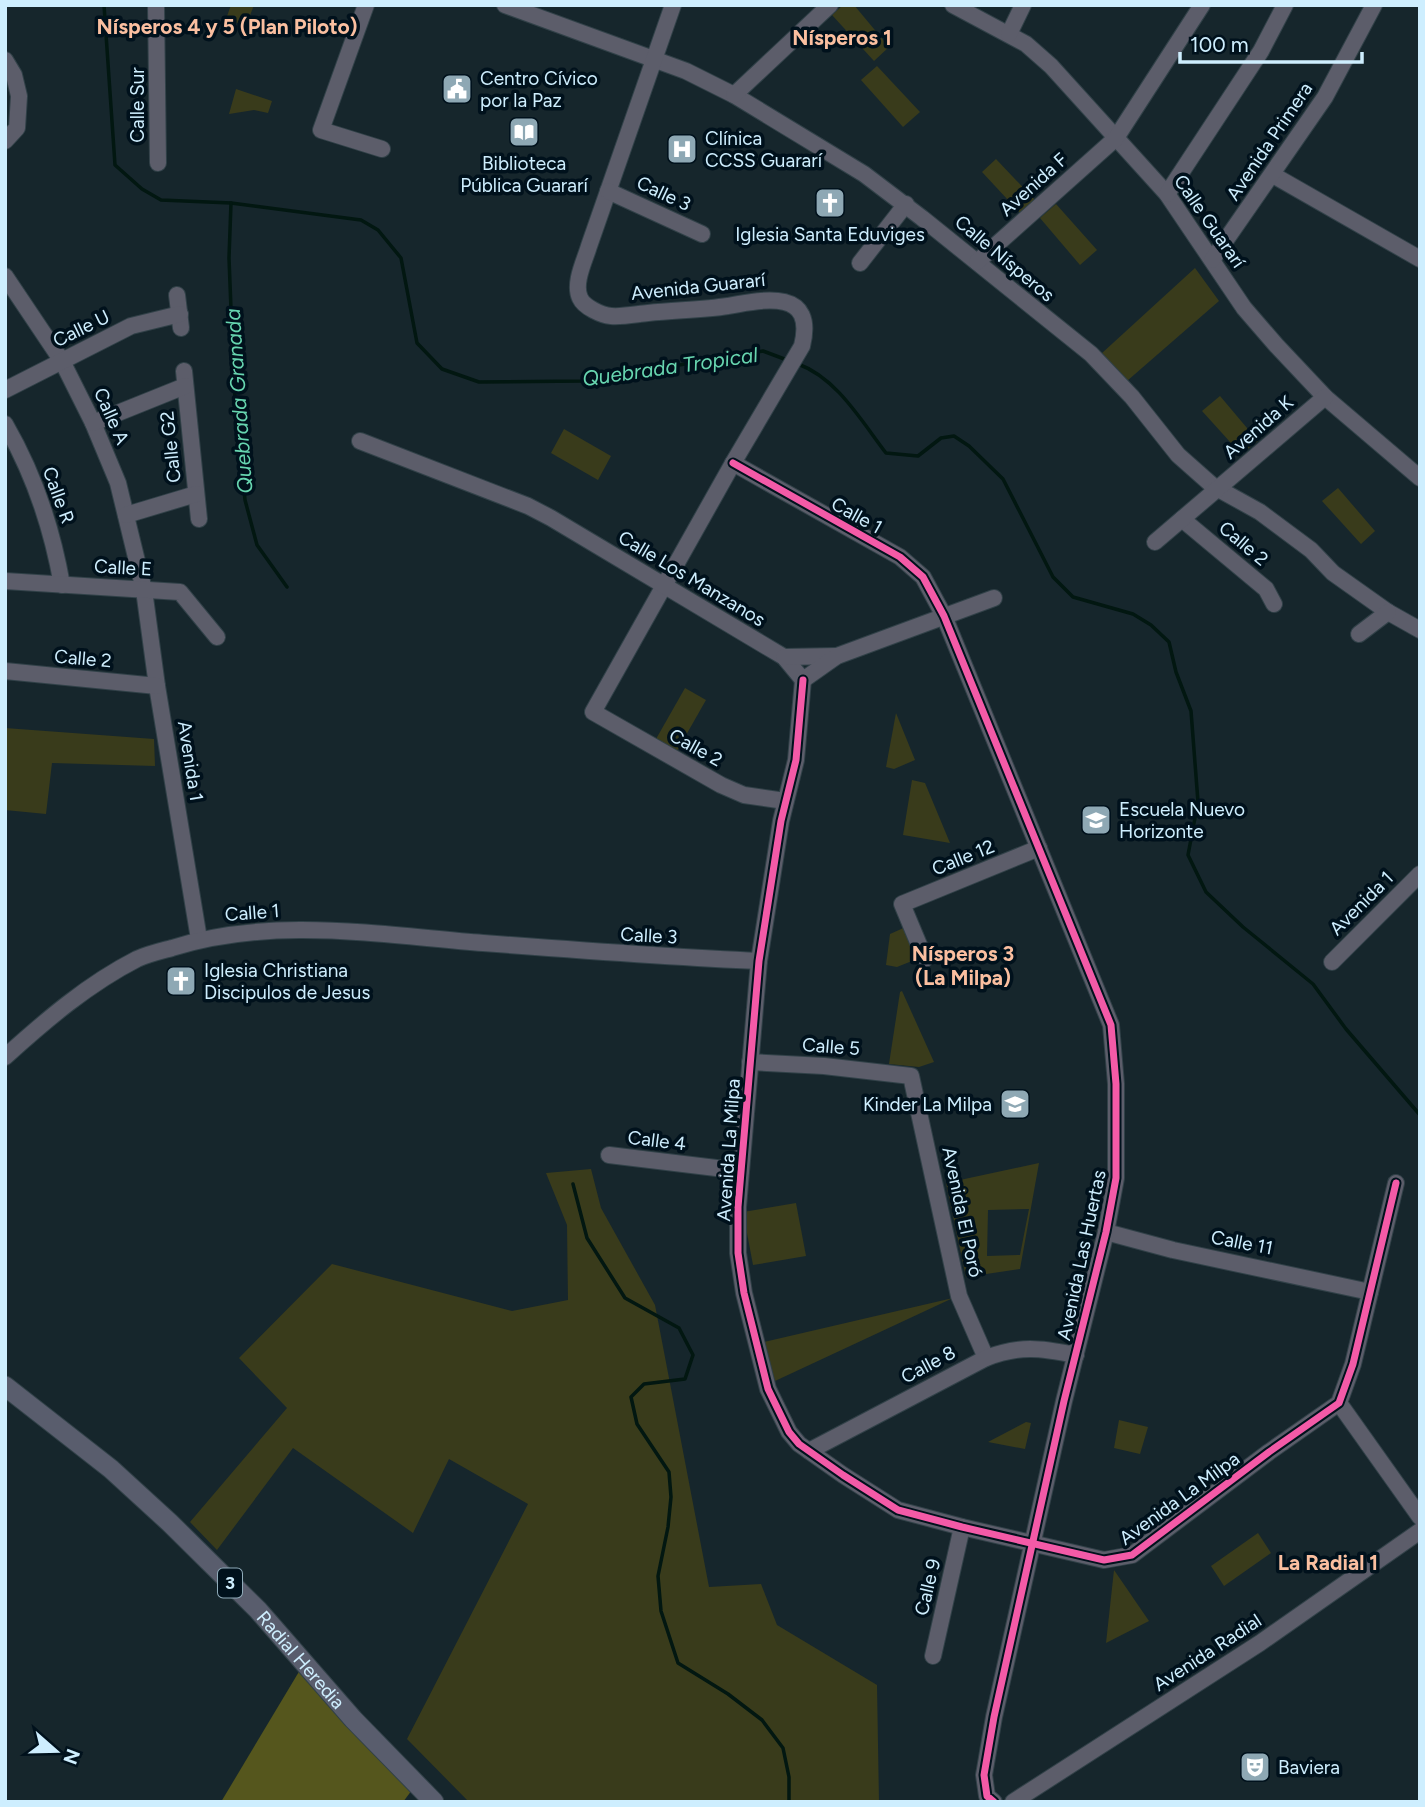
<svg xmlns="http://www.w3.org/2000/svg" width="1425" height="1807" font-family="Figtree,sans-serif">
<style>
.green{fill:#393b1b;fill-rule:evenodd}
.forest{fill:#55561d}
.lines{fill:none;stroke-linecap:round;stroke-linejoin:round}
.stream{stroke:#021711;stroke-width:3.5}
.minor-casing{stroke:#314148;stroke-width:18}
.major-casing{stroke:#314148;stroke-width:21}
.minor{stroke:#5c5d6a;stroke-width:16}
.major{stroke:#595d6d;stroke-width:19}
.cycleway-casing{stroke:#00111c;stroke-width:11}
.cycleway{stroke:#f35aa7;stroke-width:7}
.labels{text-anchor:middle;stroke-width:7;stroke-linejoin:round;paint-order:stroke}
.shield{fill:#00111c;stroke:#90acba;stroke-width:2}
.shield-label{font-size:18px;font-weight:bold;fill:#ceeefe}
.poi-label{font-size:19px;fill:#ceeefe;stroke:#00111c;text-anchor:start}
.street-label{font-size:19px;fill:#ceeefe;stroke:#00111c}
.neighbourhood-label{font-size:21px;font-weight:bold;fill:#fabfa0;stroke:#00111c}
.water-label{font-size:21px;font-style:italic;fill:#67d6b0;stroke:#00111c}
</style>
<rect width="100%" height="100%" fill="#16262c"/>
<!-- green -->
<g class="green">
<path d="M231,5H254L246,26L226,19Z"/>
<path d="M843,5H854L889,47L874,61L832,15Z"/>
<path d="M877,66L920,112L903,127L861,80Z"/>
<path d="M236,89L272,101L268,113L254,110L229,114Z"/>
<path d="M996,159L1035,200L1020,213L982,172Z"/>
<path d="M1056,204L1097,250L1080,265L1040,218Z"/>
<path d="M1195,268L1219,301L1127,381L1101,354Z"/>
<path d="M1220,396L1258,441L1241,454L1202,411Z"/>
<path d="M564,429L611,456L598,480L551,453Z"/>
<path d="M1338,488L1375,531L1361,544L1322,501Z"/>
<path d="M685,688L706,700L677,751L656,739Z"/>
<path d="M896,713L915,760L894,769L886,767Z"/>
<path d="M5,728L154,739L155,766L52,763L46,814L5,810Z"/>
<path d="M912,780L925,783L950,843L903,835Z"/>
<path d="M908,926L922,957L897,967L886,965L890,934Z"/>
<path d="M902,991L934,1062L919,1067L889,1064L900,992Z"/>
<path d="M1039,1163L1020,1269L966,1277L946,1183ZM1029,1209L1020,1255L987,1256L988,1210Z"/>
<path d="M591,1169L601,1208L655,1305L709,1587L761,1584L777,1625L877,1685L879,1802H469L407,1739L528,1504L449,1459L413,1533L293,1448L217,1550L190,1522L287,1408L239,1358L332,1264L512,1311L568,1300L567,1225L546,1173Z"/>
<path d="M796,1203L806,1256L753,1265L743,1212Z"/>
<path d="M953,1298L775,1381L764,1342Z"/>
<path d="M1119,1420L1148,1427L1140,1454L1114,1448Z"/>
<path d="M1026,1422L1031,1423L1025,1449L988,1442Z"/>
<path d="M1258,1533L1271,1553L1224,1586L1211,1566Z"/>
<path d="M1114,1570L1149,1621L1106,1643Z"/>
</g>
<!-- forest -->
<path class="forest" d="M300,1670L415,1786L403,1802H221Z"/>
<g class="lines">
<!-- stream -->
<g class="stream">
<path d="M104,5L115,165L142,189L161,200L231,203L361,220L378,230L401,258L417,343L442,369L479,382L583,381L763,351L787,360"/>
<path d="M231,203L229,258L234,386L245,500L257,545L287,587"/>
<path d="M798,364C837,378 862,422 886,453L918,456L941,438L954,436L969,446L1003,479L1053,577L1073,597L1133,614L1151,625L1169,642L1176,672L1191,711L1198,802L1188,855L1206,892L1243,927L1313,984L1346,1029L1420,1115"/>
<path d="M573,1184L587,1238L625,1298L679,1328L693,1355L685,1379L644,1384L631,1397L637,1424L669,1472L671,1497L668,1527L658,1576L661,1611L678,1663L728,1694L762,1720L783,1748L789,1777V1802"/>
</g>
<!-- minor casing -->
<g class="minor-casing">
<g id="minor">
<path d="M156,5L158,163"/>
<path d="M366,5L321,130L382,149"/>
<path d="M505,5L686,71L734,95L864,174L922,218L1091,354L1132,397L1178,455L1213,486L1260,512L1311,550L1333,573L1388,612L1420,630"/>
<path d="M673,5L589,246C585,260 573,283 580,298C584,307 601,315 611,316C623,317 637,314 648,313C675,310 702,310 728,306C765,299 816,289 802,346L733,463L593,712L721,785L744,795L785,801"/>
<path d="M953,5L1026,44L1051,66L1167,194L1244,308L1276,345L1325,397L1420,478"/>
<path d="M1009,34L1023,5"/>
<path d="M5,60L14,75L19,96L17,128L5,141"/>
<path d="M734,95L830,5"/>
<path d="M1273,175L1420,259"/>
<path d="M608,191L702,234"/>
<path d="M1167,194L1261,51L1285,5"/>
<path d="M1212,260L1325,97L1374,5"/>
<path d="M977,262L1116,138L1202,5"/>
<path d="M860,263L906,204"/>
<path d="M5,276L62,361L93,423L118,483L144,590L157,686L199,939"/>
<path d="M177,295L181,328"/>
<path d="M184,371L199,519"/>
<path d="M5,390L131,326L180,314"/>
<path d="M93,423L185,386"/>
<path d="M5,424C34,474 52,528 62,585"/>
<path d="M360,441L528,506L551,518L784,657L803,680"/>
<path d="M733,463L900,557L923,577L944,616L1111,1025L1116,1084V1178L1106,1232L1064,1401L994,1717L984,1775L987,1796L994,1802"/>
<path d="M126,515L196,494"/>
<path d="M1182,519L1266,589L1274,604"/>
<path d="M1155,542L1325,397"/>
<path d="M5,581L180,592L217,637"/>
<path d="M1359,634L1388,612"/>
<path d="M784,657L837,656"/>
<path d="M5,671L157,686"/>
<path d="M803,680L796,760L781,821L759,961L738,1207V1253L744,1293L768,1389L789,1432L799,1444L843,1475L898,1510L962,1527L1104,1560L1132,1555L1269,1452L1339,1403L1353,1364L1396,1183"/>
<path d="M803,680L837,656L994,598"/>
<path d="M925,959L902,904L1039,848"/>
<path d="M1332,962L1420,874"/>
<path d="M5,1057C46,1020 88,984 137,959C148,954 161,951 172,948C272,916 381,935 483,943C575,950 667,957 759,961"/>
<path d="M750,1062L824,1066L911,1076L959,1296L986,1358"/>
<path d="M609,1155L741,1171"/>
<path d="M1106,1232L1173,1250L1370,1292"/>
<path d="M1339,1403L1420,1517"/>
<path d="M809,1451L986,1358C1020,1345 1040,1348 1076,1355"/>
<path d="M933,1656L962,1527"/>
<path d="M1013,1802L1260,1643L1420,1531"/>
</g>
</g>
<!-- major casing -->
<g class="major-casing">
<g id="major">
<path id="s1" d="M5,1386L111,1469L170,1523L258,1610L353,1719L434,1802"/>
</g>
</g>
<!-- minor -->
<use href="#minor" class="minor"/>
<!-- major -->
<use href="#major" class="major"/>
<!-- cycleway casing -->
<g class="cycleway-casing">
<g id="cycleway">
<path d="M733,463L900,557L923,577L944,616L1111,1025L1116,1084V1178L1106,1232L1064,1401L994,1717L984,1775L987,1796L994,1802"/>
<path d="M803,680L796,760L781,821L759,961L738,1207V1253L744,1293L768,1389L789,1432L799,1444L843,1475L898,1510L962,1527L1104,1560L1132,1555L1269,1452L1339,1403L1353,1364L1396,1183"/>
</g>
</g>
<!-- cycleway -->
<use href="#cycleway" class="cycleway"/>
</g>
<!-- icons -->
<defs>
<g id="civic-square" transform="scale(1.575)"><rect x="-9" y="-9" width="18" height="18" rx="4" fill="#8ea8b4" stroke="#00111c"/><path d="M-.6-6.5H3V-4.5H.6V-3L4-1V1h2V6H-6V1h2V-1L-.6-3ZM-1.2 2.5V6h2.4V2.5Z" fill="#fff"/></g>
<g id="library-square" transform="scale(1.575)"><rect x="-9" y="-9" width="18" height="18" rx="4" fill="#8ea8b4" stroke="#00111c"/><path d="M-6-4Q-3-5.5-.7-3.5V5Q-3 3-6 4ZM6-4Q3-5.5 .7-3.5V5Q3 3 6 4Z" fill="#fff"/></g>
<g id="hospital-square" transform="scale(1.575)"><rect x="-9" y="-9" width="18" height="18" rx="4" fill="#8ea8b4" stroke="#00111c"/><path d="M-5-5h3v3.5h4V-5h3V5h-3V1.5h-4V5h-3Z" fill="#fff"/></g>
<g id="church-square" transform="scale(1.575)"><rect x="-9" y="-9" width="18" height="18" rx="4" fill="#8ea8b4" stroke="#00111c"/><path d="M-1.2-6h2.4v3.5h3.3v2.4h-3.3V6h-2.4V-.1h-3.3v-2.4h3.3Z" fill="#fff"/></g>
<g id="school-square" transform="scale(1.575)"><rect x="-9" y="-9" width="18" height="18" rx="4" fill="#8ea8b4" stroke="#00111c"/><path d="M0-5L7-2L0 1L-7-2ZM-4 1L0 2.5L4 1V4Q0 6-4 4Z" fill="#fff"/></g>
<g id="theatre-square" transform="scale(1.575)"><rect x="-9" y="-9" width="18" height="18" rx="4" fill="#8ea8b4" stroke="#00111c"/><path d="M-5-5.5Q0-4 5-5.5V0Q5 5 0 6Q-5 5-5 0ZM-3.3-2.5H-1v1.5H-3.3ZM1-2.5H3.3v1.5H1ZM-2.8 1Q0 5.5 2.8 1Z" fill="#fff"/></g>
</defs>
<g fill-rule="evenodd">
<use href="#civic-square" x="457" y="89"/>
<use href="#library-square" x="524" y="132"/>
<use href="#hospital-square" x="682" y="149"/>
<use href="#church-square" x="830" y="203"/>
<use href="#school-square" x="1096" y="820"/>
<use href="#church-square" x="181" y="981"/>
<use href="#school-square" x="1015" y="1104"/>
<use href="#theatre-square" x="1255" y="1767"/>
</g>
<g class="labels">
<!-- shield labels -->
<rect class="shield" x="218" y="1568.5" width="24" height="29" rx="5"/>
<g class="shield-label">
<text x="230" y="1589">3</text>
</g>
<!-- poi labels -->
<g class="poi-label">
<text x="480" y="85">Centro Cívico<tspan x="480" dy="22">por la Paz</tspan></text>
<text x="705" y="145">Clínica<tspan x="705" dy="22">CCSS Guararí</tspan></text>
<text x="524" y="170" text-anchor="middle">Biblioteca<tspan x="524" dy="22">Pública Guararí</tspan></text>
<text x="830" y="241" text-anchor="middle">Iglesia Santa Eduviges</text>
<text x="1119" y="816">Escuela Nuevo<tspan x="1119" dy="22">Horizonte</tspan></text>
<text x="204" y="977">Iglesia Christiana<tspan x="204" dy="22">Discipulos de Jesus</tspan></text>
<text x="992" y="1111" text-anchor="end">Kinder La Milpa</text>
<text x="1278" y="1774">Baviera</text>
</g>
<!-- street labels -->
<g class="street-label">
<text transform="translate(137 105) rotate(-90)" y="7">Calle Sur</text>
<text transform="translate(1269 141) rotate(-56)" y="7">Avenida Primera</text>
<text transform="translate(1033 184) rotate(-42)" y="7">Avenida F</text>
<text transform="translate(664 193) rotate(25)" y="7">Calle 3</text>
<text transform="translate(1210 221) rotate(55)" y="7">Calle Guararí</text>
<text transform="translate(1005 258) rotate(40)" y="7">Calle Nísperos</text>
<text transform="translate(698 286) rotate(-6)" y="7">Avenida Guararí</text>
<text transform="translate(81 328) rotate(-26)" y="7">Calle U</text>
<text transform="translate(112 416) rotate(66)" y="7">Calle A</text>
<text transform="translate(1258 427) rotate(-41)" y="7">Avenida K</text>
<text transform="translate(170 447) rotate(-96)" y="7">Calle G2</text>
<text transform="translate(59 495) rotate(70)" y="7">Calle R</text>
<text transform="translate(857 515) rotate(29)" y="7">Calle 1</text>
<text transform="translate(1244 543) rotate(40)" y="7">Calle 2</text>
<text transform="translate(123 567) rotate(3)" y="7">Calle E</text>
<text transform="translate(692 578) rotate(31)" y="7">Calle Los Manzanos</text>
<text transform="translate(83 658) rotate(5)" y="7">Calle 2</text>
<text transform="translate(696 747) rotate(29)" y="7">Calle 2</text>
<text transform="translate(191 761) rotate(81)" y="7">Avenida 1</text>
<text transform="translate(963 857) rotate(-22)" y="7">Calle 12</text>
<text transform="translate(1361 903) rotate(-45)" y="7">Avenida 1</text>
<text transform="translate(252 912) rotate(-4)" y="7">Calle 1</text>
<text transform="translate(649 935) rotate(3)" y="7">Calle 3</text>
<text transform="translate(831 1046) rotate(4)" y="7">Calle 5</text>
<text transform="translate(657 1140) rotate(7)" y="7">Calle 4</text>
<text transform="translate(728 1150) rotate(-86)" y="7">Avenida La Milpa</text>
<text transform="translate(963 1212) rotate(78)" y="7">Avenida El Poró</text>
<text transform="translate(1242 1242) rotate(11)" y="7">Calle 11</text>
<text transform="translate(1081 1255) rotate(-78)" y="7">Avenida Las Huertas</text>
<text transform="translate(928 1364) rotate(-28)" y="7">Calle 8</text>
<text transform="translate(1179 1498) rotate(-36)" y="7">Avenida La Milpa</text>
<text transform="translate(927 1587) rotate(-77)" y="7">Calle 9</text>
<text transform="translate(1207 1652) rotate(-33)" y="7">Avenida Radial</text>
<text dy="7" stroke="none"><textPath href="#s1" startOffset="404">Radial Heredia</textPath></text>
</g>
<!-- neighbourhood labels -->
<g class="neighbourhood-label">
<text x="227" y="34">Nísperos 4 y 5 (Plan Piloto)</text>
<text x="842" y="45">Nísperos 1</text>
<text x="963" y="961">Nísperos 3<tspan x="963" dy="24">(La Milpa)</tspan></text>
<text x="1328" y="1570">La Radial 1</text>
</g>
<!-- water labels -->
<g class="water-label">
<text transform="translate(670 367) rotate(-8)" y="7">Quebrada Tropical</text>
<text transform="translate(239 401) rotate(-94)" y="7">Quebrada Granada</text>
</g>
</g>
<!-- border -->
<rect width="1425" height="1807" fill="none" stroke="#ceeefe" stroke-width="14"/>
<!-- north arrow -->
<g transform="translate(56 1751) rotate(110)" stroke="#00111c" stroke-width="5" paint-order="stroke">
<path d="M0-5L12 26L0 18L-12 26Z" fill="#ceeefe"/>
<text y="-10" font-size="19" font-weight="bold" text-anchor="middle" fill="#ceeefe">N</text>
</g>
<!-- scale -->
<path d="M1180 52v10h182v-10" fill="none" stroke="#ceeefe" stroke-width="3.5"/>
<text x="1190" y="52" font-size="21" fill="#ceeefe" stroke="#00111c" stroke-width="5" paint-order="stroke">100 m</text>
</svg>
